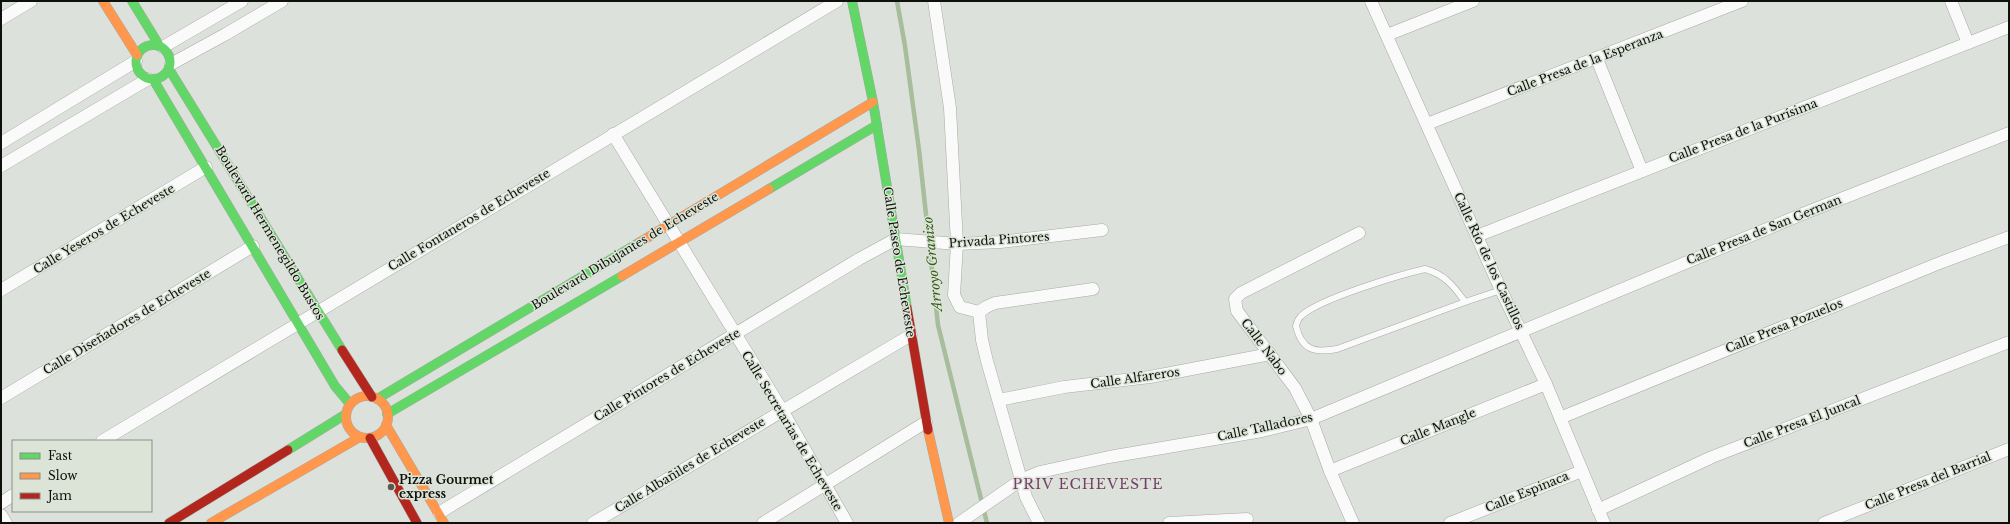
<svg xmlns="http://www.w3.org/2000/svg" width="2010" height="524" font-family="'Libre Baskerville',serif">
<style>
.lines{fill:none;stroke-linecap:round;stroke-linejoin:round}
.stream{stroke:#a7bd9b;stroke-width:4.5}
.lane-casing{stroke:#a7aaa5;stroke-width:7}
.street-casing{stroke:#a7aaa5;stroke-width:13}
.fast-casing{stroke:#a7aaa5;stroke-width:10}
.slow-casing{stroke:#a7aaa5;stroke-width:10}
.jam-casing{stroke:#a7aaa5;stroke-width:10}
.lane{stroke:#fafafa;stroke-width:6}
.street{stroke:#fafafa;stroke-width:12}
.fast{stroke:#63d668;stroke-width:9}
.slow{stroke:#ff974d;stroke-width:9}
.jam{stroke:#b3261e;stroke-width:9}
.poi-dot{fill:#565954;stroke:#dce4d8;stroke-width:1.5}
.labels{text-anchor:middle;stroke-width:3;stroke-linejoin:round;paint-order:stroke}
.street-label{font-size:12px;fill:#0d100b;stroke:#dce4d8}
.poi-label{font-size:12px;font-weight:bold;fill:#0d100b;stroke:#dce4d8;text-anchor:start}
.water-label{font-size:13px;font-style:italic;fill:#375d1c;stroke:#dce4d8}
.quarter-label{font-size:14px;letter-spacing:1px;fill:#773f6d;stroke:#dce4d8}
</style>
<rect width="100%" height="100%" fill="#dde1db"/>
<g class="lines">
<!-- stream -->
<path class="stream" d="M897,1L905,46L919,150L938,325L987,523"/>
<!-- lane casing -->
<g class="lane-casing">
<path id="lane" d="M1465,302C1454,286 1444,274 1425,269C1399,275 1319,299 1301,316C1298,319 1297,322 1296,326C1302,351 1315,353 1337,349L1465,302L1501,290"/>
</g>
<!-- street casing -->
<g class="street-casing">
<g id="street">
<path d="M934,1L950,108L957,244L954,295L960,307L979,312"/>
<path d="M1371,1L1501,290L1546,384L1604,523"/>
<path d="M1951,1L1968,43"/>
<path d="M1,19L31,1"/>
<path d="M1387,35L1473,1"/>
<path d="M163,47L242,1"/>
<path d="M1597,59L1642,171"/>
<path d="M171,64L226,34L282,1"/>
<path d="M1427,124L1742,1"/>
<path d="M613,134L782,410L847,523"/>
<path d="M1,143L136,61"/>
<path d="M1,166L148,79"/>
<path d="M1477,236L2009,27"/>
<path d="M1,290L206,167"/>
<path d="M979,312L982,340L987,361L1026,497L1039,523"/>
<path d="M979,312L986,307L995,303L1093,289"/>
<path d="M1,398L253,246"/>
<path d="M999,400L1064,387L1150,377L1270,354"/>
<path d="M1560,418L1937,264L2009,237"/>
<path d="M102,441L837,1"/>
<path d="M1330,471L1546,384"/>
<path d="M1,503L13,495"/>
<path d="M1598,510L1712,457L2009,342"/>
<path d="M439,513L859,259L896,239L957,244L1000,242L1102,230"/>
<path d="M1,515L6,523"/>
<path d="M593,523L911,335"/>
<path d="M763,523L926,422"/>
<path d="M959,523L1021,480L1040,472L1109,457L1262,431L1311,419L1805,213L2009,133"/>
<path d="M1169,523L1247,519"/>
<path d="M1353,523L1330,471L1311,419L1295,388L1237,311L1235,299L1241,293L1359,233"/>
<path d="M1450,523L1582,471"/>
<path d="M1824,523L2009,449"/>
</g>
</g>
<!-- fast casing -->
<g class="fast-casing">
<g id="fast">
<path d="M132,1L159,45"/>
<path d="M852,1L873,102L907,308"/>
<circle cx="153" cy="62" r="17"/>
<path d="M169,69L342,350"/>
<path d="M153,79L335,386L350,404"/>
<path d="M769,189L877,125"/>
<path d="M377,399L640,242"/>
<path d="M387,414L622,276"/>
<path d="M288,450L346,414"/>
</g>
</g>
<!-- slow casing -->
<g class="slow-casing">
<g id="slow">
<path d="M103,1L137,55"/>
<path d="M640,242L873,102"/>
<path d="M622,276L769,189"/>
<circle cx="367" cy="417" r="21"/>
<path d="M386,425L444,523"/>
<path d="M928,430L949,523"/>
<path d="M211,523L360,437"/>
</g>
</g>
<!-- jam casing -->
<g class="jam-casing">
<g id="jam">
<path d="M907,308L928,430"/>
<path d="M342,350L372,397"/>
<path d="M370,438L417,523"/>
<path d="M169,523L288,450"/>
</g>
</g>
<!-- lane -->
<use href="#lane" class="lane"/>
<!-- street -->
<use href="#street" class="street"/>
<!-- fast -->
<use href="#fast" class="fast"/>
<!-- slow -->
<use href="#slow" class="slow"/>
<!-- jam -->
<use href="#jam" class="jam"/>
</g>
<!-- markers -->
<circle class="poi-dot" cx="391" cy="487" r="4"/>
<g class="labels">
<!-- street labels -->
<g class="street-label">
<text transform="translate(1585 63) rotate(-21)" y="4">Calle Presa de la Esperanza</text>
<text transform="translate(1743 131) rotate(-21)" y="4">Calle Presa de la Purísima</text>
<text transform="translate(469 220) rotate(-31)" y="4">Calle Fontaneros de Echeveste</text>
<text transform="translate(104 229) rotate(-31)" y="4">Calle Yeseros de Echeveste</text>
<text transform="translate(1764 230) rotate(-22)" y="4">Calle Presa de San German</text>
<text transform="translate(270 233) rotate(59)" y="4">Boulevard Hermenegildo Bustos</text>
<text transform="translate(999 240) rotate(-4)" y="4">Privada Pintores</text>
<text transform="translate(625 251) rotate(-31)" y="4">Boulevard Dibujantes de Echeveste</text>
<text transform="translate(1489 261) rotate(65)" y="4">Calle Río de los Castillos</text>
<text transform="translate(899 262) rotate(81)" y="4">Calle Paseo de Echeveste</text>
<text transform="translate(127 322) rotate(-31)" y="4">Calle Diseñadores de Echeveste</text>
<text transform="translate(1784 326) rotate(-22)" y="4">Calle Presa Pozuelos</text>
<text transform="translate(1264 347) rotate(53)" y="4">Calle Nabo</text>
<text transform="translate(667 375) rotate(-31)" y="4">Calle Pintores de Echeveste</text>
<text transform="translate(1135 378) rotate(-8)" y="4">Calle Alfareros</text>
<text transform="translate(1802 422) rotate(-21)" y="4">Calle Presa El Juncal</text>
<text transform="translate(1265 427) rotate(-12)" y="4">Calle Talladores</text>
<text transform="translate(1438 427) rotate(-22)" y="4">Calle Mangle</text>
<text transform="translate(792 431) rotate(59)" y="4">Calle Secretarias de Echeveste</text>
<text transform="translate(690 465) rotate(-31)" y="4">Calle Albañiles de Echeveste</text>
<text transform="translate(1928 481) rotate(-22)" y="4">Calle Presa del Barrial</text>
<text transform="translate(1527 492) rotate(-22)" y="4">Calle Espinaca</text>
</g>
<!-- poi labels -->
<g class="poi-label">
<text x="399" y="484">Pizza Gourmet<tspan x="399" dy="14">express</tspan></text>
</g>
<!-- water labels -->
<g class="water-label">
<text transform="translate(932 264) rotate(-96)" y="5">Arroyo Granizo</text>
</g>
<!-- quarter labels -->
<g class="quarter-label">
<text x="1088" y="489">PRIV ECHEVESTE</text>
</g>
</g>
<!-- border -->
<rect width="2010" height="524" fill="none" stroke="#0d100b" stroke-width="4"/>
<!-- legend -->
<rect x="12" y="440" width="140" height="72" fill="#dce4d8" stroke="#898f86"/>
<rect x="20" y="453" width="20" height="6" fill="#63d668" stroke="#898f86"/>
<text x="48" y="460" font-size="12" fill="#0d100b">Fast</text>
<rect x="20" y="473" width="20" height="6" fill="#ff974d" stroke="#898f86"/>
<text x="48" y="480" font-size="12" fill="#0d100b">Slow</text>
<rect x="20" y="493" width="20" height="6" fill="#b3261e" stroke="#898f86"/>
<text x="48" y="500" font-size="12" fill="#0d100b">Jam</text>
</svg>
